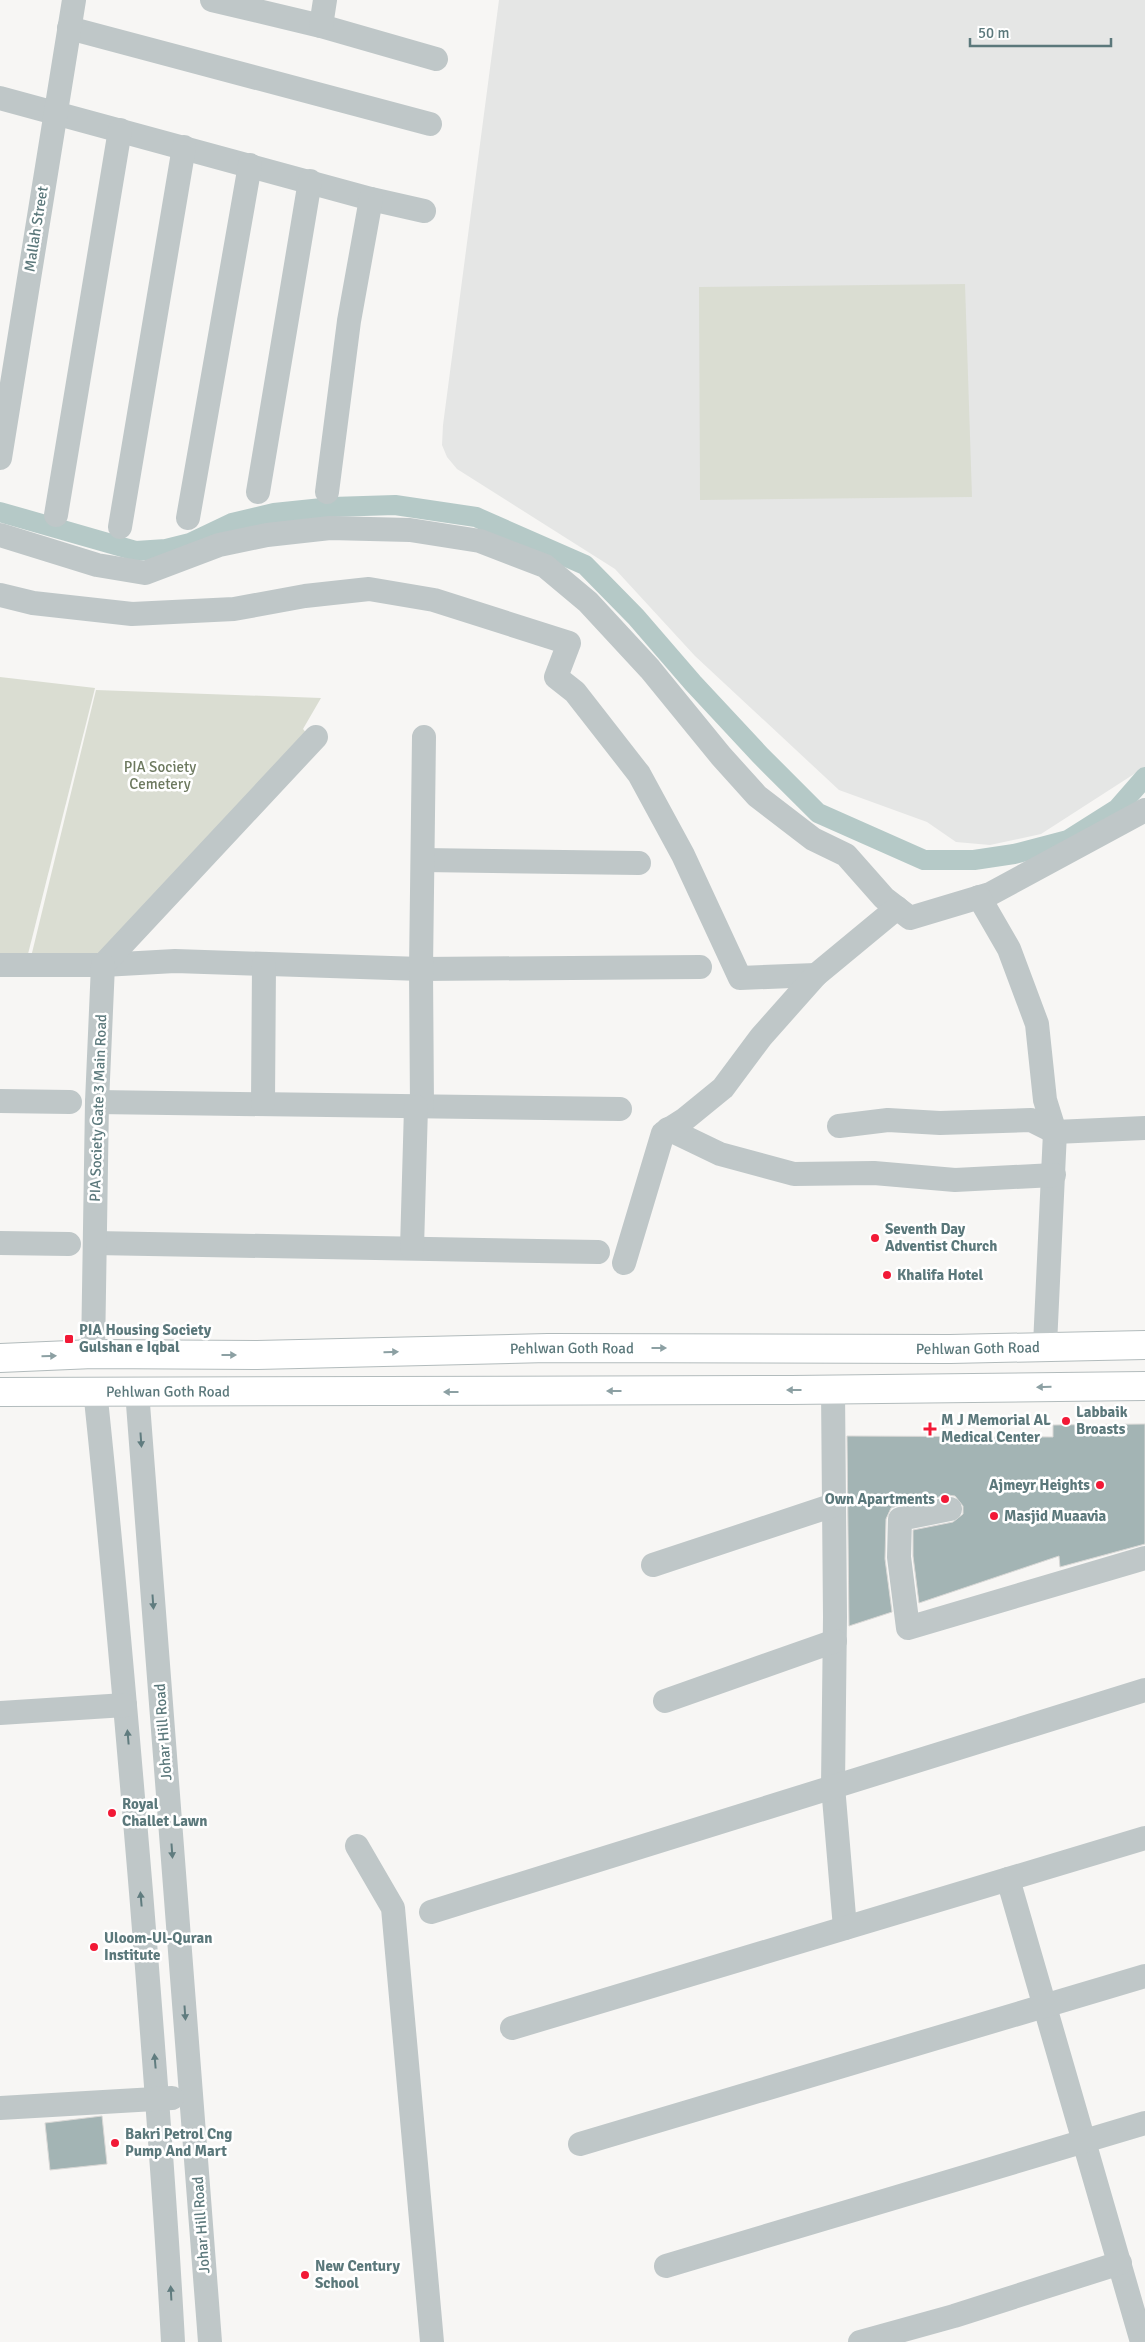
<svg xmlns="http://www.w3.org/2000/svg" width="1145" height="2342" font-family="Signika,sans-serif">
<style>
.built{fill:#e5e6e5}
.green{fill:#daddd2}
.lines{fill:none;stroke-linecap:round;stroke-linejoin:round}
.canal{stroke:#b5c9c7;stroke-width:20}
.building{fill:#a3b4b4;stroke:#d9d8d6}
.major-casing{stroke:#b2bbbc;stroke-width:30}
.minor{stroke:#bfc7c8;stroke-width:24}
.major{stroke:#fff;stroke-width:28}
.oneway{fill:#8ca0a3}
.oneway2{fill:#607c7f}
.poi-dot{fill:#f21936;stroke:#fff;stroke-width:2}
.labels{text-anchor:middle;stroke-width:5;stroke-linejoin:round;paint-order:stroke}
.street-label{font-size:15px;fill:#5b787b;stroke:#fff}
.park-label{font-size:15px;fill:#6d795f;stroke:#fff}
.poi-label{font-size:15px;font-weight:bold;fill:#5b787b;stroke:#fff;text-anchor:start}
</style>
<rect width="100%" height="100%" fill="#f7f6f4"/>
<!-- built -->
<path class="built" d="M499,0H1145V767L1041,834L990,845L956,842L927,822L839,790L695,656L615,569L457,469L447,457L442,445L443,425Z"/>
<!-- green -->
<g class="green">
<path d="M965,284L972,497L700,500L699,287Z"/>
<path d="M0,677L95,688L27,958L0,957Z"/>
<path d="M96,690L321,698L303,729L308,735L102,966L31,957Z"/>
</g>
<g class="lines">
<!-- canal -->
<path class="canal" d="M0,512L136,551L166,549L190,543L232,523L274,513L332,507L395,505L476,517L585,565L636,617L693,683L760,755L818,813L924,860H974L1014,854L1068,840L1117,809L1145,777"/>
</g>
<!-- building -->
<g class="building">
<path d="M1145,1424V1544L1060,1567L1059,1556L919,1603L913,1556V1530L953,1522L963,1514V1506L955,1496L948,1495L897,1506L891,1508L886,1519L885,1559L892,1612L849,1626L847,1436L1053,1437V1425Z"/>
<path d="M102,2116L107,2164L50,2170L45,2123Z"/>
</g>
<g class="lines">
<!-- major casing -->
<g class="major-casing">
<g id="major">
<path id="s1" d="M0,1358L93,1354L257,1355L548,1348L950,1349L1145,1345"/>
<path id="s2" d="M0,1392L791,1390L1145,1386"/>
</g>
</g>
<!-- minor -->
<g class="minor">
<path d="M212,0L321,26L436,59"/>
<path d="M321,26L325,0"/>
<path d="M69,28L430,124"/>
<path d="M0,98L371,199L424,211"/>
<path d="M0,458L74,0"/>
<path d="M258,492L310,181"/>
<path d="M327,492L349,321L371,199"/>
<path d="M56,515L120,130"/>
<path d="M188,518L250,165"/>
<path d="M120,527L184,147"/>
<path d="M0,535L97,565L145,573L219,545L267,535L330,528L410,530L480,541L545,566L588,602L650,669L721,756L757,796L813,839L846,855L884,898L910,918L990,894L1145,810"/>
<path d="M0,595L33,603L132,614L234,609L305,596L369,589L434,600L569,643L556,677L575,692L639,774L683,855L740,978L816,975"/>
<path d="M423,860L639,863"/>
<path d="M979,897L1009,949L1037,1024L1045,1100L1055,1132L1045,1345"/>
<path d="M0,965H103L175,961L421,969L700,967"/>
<path d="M103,965L316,737"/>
<path d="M0,1101L70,1102"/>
<path d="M97,1102L620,1109"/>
<path d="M263,1103L264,964"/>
<path d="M422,1107L421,969L424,737"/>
<path d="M839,1126L888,1120L940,1123L1031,1120L1055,1132L1145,1128"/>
<path d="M668,1129L720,1154L794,1174L874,1173L955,1180L1054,1175"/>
<path d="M0,1243L69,1244"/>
<path d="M95,1243L598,1252"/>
<path d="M412,1248L416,1107"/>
<path d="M624,1263L663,1133L685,1119L723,1088L761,1037L816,975L897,908"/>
<path d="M93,1354L97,1102L103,965"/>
<path d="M95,1390C113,1558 127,1725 141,1892C153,2042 165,2192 173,2342"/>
<path d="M833,1390L835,1617L833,1786L845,1928"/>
<path d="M137,1391L210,2342"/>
<path d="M950,1509L900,1519L899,1557L908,1628L1145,1558"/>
<path d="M653,1565L834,1505"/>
<path d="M665,1701L835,1641"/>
<path d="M0,1713L125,1705"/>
<path d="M357,1846L393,1908L432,2342"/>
<path d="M1008,1879L1142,2342"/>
<path d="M431,1912L1145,1690"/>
<path d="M512,2028L1145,1838"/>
<path d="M0,2108L172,2098"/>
<path d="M580,2144L1145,1976"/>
<path d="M666,2266L1145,2123"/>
<path d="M860,2342L954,2316L1120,2263"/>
</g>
<!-- major -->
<use href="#major" class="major"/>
</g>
<!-- one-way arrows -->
<defs><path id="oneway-solid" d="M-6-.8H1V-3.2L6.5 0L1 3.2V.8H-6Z" transform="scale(1.25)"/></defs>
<g class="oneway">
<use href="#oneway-solid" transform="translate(659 1348)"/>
<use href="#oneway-solid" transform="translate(391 1352) rotate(-1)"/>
<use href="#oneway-solid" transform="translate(229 1355)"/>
<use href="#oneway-solid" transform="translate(49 1356) rotate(-2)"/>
<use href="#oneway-solid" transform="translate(1044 1387) rotate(179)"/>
<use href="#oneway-solid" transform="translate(794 1390) rotate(180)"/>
<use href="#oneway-solid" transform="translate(614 1391) rotate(180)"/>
<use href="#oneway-solid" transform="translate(451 1392) rotate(180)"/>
</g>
<g class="oneway2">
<use href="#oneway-solid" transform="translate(141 1440) rotate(86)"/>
<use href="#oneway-solid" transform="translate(153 1602) rotate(86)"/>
<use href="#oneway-solid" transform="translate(128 1737) rotate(-95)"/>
<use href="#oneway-solid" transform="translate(172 1851) rotate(86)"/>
<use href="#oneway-solid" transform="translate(141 1899) rotate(-95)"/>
<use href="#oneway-solid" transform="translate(185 2013) rotate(86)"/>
<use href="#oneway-solid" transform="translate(155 2061) rotate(-95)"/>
<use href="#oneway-solid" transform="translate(171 2293) rotate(-93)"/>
</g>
<!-- markers -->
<g class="poi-dot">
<circle cx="875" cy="1238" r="5"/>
<circle cx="887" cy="1275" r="5"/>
<rect x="64" y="1334" width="10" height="10" rx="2.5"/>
<circle cx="1066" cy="1421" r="5"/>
<path d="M927.5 1421.5h5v5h5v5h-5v5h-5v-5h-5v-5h5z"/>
<circle cx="1100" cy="1485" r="5"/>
<circle cx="945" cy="1499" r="5"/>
<circle cx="994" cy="1516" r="5"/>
<circle cx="112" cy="1813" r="5"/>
<circle cx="94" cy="1947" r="5"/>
<circle cx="115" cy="2143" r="5"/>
<circle cx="305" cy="2275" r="5"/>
</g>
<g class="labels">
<!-- street labels -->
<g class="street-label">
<text transform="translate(36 229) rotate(-81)" y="5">Mallah Street</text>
<text transform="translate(98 1108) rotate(-88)" y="5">PIA Society Gate 3 Main Road</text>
<text dy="5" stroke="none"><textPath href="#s1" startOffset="978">Pehlwan Goth Road</textPath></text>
<text dy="5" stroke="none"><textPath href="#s1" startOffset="572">Pehlwan Goth Road</textPath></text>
<text dy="5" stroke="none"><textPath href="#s2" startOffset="168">Pehlwan Goth Road</textPath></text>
<text transform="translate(163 1732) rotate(-94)" y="5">Johar Hill Road</text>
<text transform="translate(201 2225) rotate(-94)" y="5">Johar Hill Road</text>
</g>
<!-- park labels -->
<g class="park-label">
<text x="160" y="772">PIA Society<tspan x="160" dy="17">Cemetery</tspan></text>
</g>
<!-- poi labels -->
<g class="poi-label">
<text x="885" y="1234">Seventh Day<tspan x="885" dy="17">Adventist Church</tspan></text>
<text x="897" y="1280">Khalifa Hotel</text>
<text x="79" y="1335">PIA Housing Society<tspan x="79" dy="17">Gulshan e Iqbal</tspan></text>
<text x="1076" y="1417">Labbaik<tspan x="1076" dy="17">Broasts</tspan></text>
<text x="941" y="1425">M J Memorial AL<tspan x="941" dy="17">Medical Center</tspan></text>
<text x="1090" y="1490" text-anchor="end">Ajmeyr Heights</text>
<text x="935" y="1504" text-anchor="end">Own Apartments</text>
<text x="1004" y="1521">Masjid Muaavia</text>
<text x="122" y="1809">Royal<tspan x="122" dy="17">Challet Lawn</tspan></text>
<text x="104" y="1943">Uloom-Ul-Quran<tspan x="104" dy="17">Institute</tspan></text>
<text x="125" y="2139">Bakri Petrol Cng<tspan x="125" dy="17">Pump And Mart</tspan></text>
<text x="315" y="2271">New Century<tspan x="315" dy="17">School</tspan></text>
</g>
</g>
<!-- scale -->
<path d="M970 38v8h141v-8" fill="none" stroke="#5b787b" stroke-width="2.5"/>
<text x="978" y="38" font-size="15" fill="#5b787b" stroke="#ffffff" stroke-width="4" paint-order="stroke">50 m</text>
</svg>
